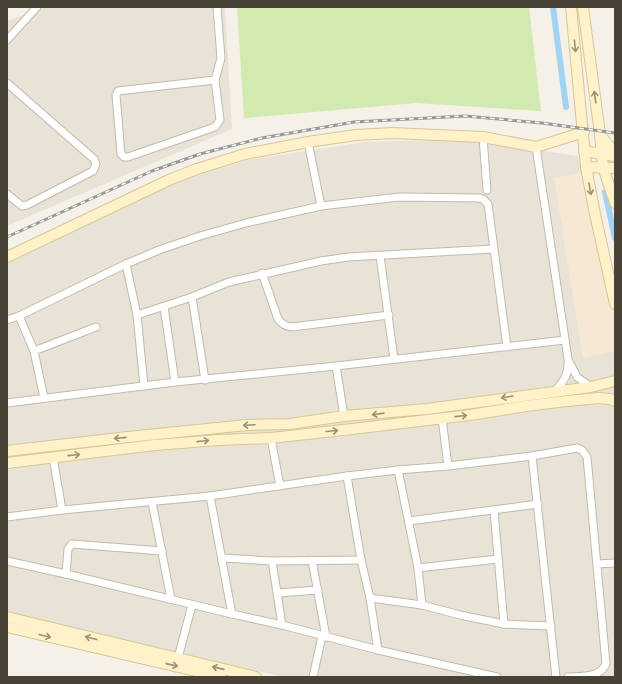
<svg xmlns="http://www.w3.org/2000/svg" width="622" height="684" font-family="Arial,sans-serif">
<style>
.residential{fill:#e9e3d7}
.commercial{fill:#f7e8d4}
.green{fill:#d0eab0}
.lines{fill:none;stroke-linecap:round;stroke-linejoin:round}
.canal{stroke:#a3d3f3;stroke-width:6}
.street-casing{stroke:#c1b9ab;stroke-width:9}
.secondary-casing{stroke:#d6c697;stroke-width:12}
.street{stroke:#fff;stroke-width:7}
.secondary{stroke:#fff2c8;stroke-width:10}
.rail-casing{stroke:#989898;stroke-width:3}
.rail{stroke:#fff;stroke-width:1.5;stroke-dasharray:4.5;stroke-linecap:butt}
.oneway{stroke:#9b9178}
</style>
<rect width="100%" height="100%" fill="#f5f1e9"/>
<!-- residential -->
<g class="residential">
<path d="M46,7H225L232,129L7,226V21Z"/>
<path d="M442,140L489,143L578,156L615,319V677H283L7,613V260L182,180L248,160L365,142Z"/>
</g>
<!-- commercial -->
<path class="commercial" d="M589,171L615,293V351L583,358L554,178Z"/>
<!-- green -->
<path class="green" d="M237,7H529L541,111L416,103L244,118Z"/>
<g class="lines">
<!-- canal -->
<g class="canal">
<path d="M553,7L566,107"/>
<path d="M605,192L615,238"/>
</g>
<!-- street casing -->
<g class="street-casing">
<g id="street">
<path d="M7,40L37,7"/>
<path d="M215,80L118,91L116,95L121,154L124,157H128L215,127L220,120L215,80L221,58L217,7"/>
<path d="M7,83L94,159L96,164L93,171L27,205L22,206L7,194"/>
<path d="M483,137L487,190"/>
<path d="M308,142L321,206"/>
<path d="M536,147L568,359C569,374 565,380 555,391"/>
<path d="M380,256L394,359"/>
<path d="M126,264L137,315L144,386"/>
<path d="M262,273L278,319C282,324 285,326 292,327L389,315"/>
<path d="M192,297L205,380"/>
<path d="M164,307L175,382"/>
<path d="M137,315L192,297L229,282L321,261L348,257L493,249"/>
<path d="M19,316L34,351L44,398"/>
<path d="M7,320L19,316L126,264L159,250L200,236L246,223L321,206L399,197L478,198L483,199L488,204L507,347"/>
<path d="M34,351L96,327"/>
<path d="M570,363L577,377L591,387"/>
<path d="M336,366L344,416"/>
<path d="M7,403L175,382L336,366L565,340"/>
<path d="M442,418L448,466"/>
<path d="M271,438L280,486"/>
<path d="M532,456L556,677"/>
<path d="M53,457L62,510"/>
<path d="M398,470L418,568L422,605"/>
<path d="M347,476L361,560L370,598L378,650"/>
<path d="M210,496L232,614"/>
<path d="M152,502L171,599"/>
<path d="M494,511L504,624"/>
<path d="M7,517L62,510L210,496L347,476L398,470L448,466L532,456L577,448L582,450L587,457L606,664C600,678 581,676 568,677"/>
<path d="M409,521L538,504"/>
<path d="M223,558L272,561L361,560"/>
<path d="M312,560L326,637"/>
<path d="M7,561L66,574L232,614L282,625L378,650L497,677"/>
<path d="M272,561L282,625"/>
<path d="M597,564L615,563"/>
<path d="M418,568L498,559"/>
<path d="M66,574L68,549L72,544L162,551"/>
<path d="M278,593L318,590"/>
<path d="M370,598L422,605L460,615L504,624L551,626"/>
<path d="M178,658L192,605"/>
<path d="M313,677L322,636"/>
</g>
</g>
<!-- secondary casing -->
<g class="secondary-casing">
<g id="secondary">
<path d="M571,7L586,167L595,214L615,304"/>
<path d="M583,7L600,134L603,167L615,203"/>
<path d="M600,134L608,145L615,152"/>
<path d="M584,151L615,156"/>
<path d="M586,167L615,168"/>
<path d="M7,257L171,179L197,169L245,154L308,142L356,135L392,133L483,137L536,147L584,132"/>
<path d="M7,451L128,437L247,425L290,424L344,416L427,409L591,387L615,381"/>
<path d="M7,463L155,445L219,440L271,438L352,429L470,415L526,406L558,402L598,398L610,399L615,401"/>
<path d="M7,617L256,677"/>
<path d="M7,627L221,677"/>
</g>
</g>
<!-- street -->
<use href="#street" class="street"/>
<!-- secondary -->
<use href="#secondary" class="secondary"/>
<!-- rail casing -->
<g class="rail-casing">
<path id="rail" d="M7,237L152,171L200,154L262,138L354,122L465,116L542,123L615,133"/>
</g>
<!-- rail -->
<use href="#rail" class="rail"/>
</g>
<!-- one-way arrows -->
<defs><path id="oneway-shaft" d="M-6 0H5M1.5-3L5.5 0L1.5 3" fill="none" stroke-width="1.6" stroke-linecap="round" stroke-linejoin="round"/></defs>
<g class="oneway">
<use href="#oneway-shaft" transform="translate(575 46) rotate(84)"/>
<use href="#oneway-shaft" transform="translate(595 97) rotate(-98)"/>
<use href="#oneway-shaft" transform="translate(590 189) rotate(80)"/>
<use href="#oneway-shaft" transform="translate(507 397) rotate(171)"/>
<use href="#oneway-shaft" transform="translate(378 414) rotate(172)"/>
<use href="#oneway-shaft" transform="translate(461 416) rotate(-6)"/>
<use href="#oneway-shaft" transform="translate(249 425) rotate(177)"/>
<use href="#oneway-shaft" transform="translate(332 431) rotate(-5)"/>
<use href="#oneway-shaft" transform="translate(120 438) rotate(174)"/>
<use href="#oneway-shaft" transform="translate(203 441) rotate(-6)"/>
<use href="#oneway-shaft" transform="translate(74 455) rotate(-6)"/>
<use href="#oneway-shaft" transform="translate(45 636) rotate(14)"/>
<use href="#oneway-shaft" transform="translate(91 638) rotate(-166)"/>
<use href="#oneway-shaft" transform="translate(172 665) rotate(13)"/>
<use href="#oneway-shaft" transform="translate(218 668) rotate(-167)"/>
</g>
<!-- border -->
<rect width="622" height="684" fill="none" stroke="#494237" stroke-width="16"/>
</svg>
